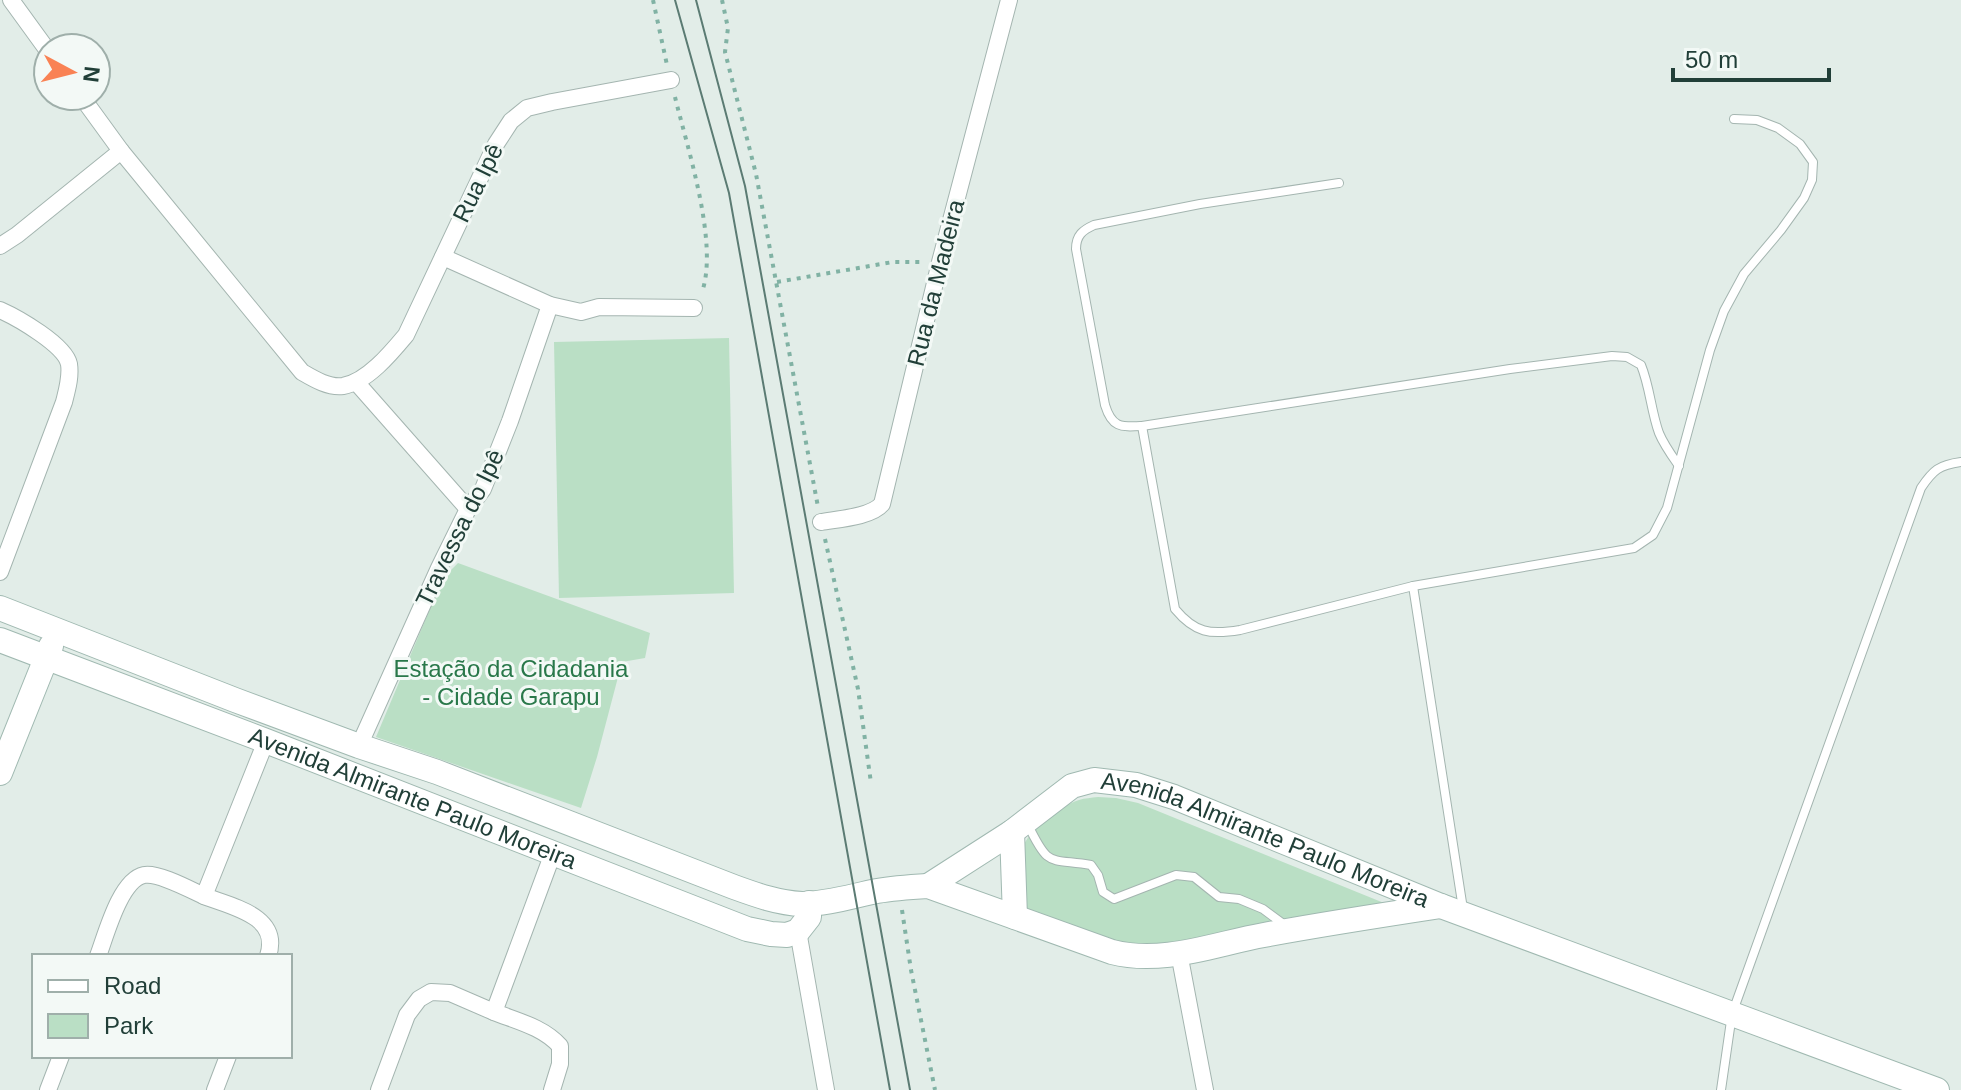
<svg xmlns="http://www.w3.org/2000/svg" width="1961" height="1090" font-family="Arial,sans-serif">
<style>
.green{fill:#badfc5}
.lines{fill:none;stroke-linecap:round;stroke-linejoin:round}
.lane-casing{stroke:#a4b5b0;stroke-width:10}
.street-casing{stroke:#a4b5b0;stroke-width:18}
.secondary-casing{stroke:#a0b9b1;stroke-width:26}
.path{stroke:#81b2a4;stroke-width:4;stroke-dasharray:4 6;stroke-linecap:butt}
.lane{stroke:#fff;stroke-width:8}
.street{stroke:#fff;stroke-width:16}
.secondary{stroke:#fff;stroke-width:24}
.tram{stroke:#5b7b73;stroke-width:2}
.labels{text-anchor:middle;stroke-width:6;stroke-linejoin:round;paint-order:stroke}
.street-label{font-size:24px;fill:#213f38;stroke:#f3f9f6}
.park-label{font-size:24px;fill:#29784a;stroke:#f3f9f6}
</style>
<rect width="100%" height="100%" fill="#e2ede8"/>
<!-- green -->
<g class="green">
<path d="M729,338L734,593L559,598L554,342Z"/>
<path d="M458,563L650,633L645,658L622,662L597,757L581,808L376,737L443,578Z"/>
<path d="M1098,797L1116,798L1138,803L1384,903L1131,952L1023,907C1022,892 1018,871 1020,856C1024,832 1057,807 1079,800C1085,798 1091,798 1098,797Z"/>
</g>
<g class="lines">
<!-- lane casing -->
<g class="lane-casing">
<g id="lane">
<path d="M1339,183L1200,204L1094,225C1083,230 1076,235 1076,249L1105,405C1112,428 1121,427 1142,426L1510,369L1612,356L1627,357L1641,365C1650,387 1651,411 1659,433C1664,445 1672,456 1679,466"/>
<path d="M1142,426L1175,609C1195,633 1210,635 1240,630L1413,586L1634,548L1653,535L1667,508L1710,350L1724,311L1744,274L1781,230L1804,198L1812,180L1813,162L1800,144L1778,128L1757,120L1734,119"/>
<path d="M1413,586L1463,909"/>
<path d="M1028,825C1049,868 1048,858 1091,865L1098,875L1103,892L1114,899L1176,875L1194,877L1219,897L1239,899L1263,909L1286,926"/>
<path d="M1721,1090L1732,1014L1921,488C1933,470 1939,465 1961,462"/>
</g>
</g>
<!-- street casing -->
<g class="street-casing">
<g id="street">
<path d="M11,0L48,51"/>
<path d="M81,96L121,151L302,372C314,379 329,388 343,386C367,382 391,353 406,335L496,144L511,121L527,108L552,102L671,80"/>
<path d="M0,246L17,235L121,151"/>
<path d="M443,257L550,305L581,312L599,307L694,308"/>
<path d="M0,310C18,318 65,345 69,364C71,377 67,390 64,402L0,572"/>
<path d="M356,382L468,509"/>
<path d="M821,522C838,519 871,517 882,504L940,262L1009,0"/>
<path d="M266,741L204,896C233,907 281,916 268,956"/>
<path d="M359,746L439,568L468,509L483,489L510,421L550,305"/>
<path d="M798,931L826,1090"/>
<path d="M1179,953L1205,1090"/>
<path d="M98,956C106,935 120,880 144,875C158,872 191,890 204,896"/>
<path d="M48,1090L61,1056"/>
<path d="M215,1090L228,1056"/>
<path d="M379,1090L407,1015L419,999L431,992L450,993L494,1012"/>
<path d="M552,1090L560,1064V1046C543,1027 517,1021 494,1012L553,853"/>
</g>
</g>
<!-- secondary casing -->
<g class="secondary-casing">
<g id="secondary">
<path d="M0,608L235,700L359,746L437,772L734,887C756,895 778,903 802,904C827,904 852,896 877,891C894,888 911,887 928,886L1112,952C1163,965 1214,944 1264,935C1323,924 1382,915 1441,906"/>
<path id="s1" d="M0,640L266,741L747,929L771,934L787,935L798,931L809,917V903"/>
<path d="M0,773L51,646"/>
<path d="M1012,832L1015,917"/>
<path id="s2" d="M928,886L1012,832L1072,786L1094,780L1136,785L1174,797L1441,906L1937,1090"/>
</g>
</g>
<!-- path -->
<g class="path">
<path d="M653,0L667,65"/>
<path d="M722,0L728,28L725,52L756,174L818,507"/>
<path d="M675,97C687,147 719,243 702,292"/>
<path d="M777,282L893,262H922"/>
<path d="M825,539L858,689L871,783"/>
<path d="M902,910L911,970L935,1090"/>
</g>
<!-- lane -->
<use href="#lane" class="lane"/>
<!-- street -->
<use href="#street" class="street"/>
<!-- secondary -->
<use href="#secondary" class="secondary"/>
<!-- tram -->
<g class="tram">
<path d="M675,0L729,193L890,1090"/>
<path d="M696,0L745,186L910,1090"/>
</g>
</g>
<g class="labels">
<!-- street labels -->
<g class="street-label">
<text transform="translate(478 183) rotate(-64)" y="8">Rua Ipê</text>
<text transform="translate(936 283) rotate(-76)" y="8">Rua da Madeira</text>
<text transform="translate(460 528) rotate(-64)" y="8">Travessa do Ipê</text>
<text dy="8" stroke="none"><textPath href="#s1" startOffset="442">Avenida Almirante Paulo Moreira</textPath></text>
<text dy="8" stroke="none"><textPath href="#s2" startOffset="380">Avenida Almirante Paulo Moreira</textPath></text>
</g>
<!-- park labels -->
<g class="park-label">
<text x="511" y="677">Estação da Cidadania<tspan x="511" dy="28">- Cidade Garapu</tspan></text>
</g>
</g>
<!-- legend -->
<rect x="32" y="954" width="260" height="104" fill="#f3f9f6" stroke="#9fafaa" stroke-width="2"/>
<rect x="48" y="980" width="40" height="12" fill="#ffffff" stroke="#9fafaa" stroke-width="2"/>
<text x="104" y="994" font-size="24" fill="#213f38">Road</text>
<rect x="48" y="1014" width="40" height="24" fill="#badfc5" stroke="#9fafaa" stroke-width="2"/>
<text x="104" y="1034" font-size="24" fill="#213f38">Park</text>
<!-- north arrow -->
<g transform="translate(72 72) rotate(97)"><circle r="38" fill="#f3f9f6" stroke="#9fafaa" stroke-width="2"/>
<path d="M0-6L14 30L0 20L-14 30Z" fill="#f98254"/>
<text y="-12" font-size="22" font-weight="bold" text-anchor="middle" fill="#213f38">N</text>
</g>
<!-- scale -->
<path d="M1673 68v12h156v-12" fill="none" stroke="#213f38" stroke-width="4"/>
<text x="1685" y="68" font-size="24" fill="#213f38" stroke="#f3f9f6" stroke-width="6" paint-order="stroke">50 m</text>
</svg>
